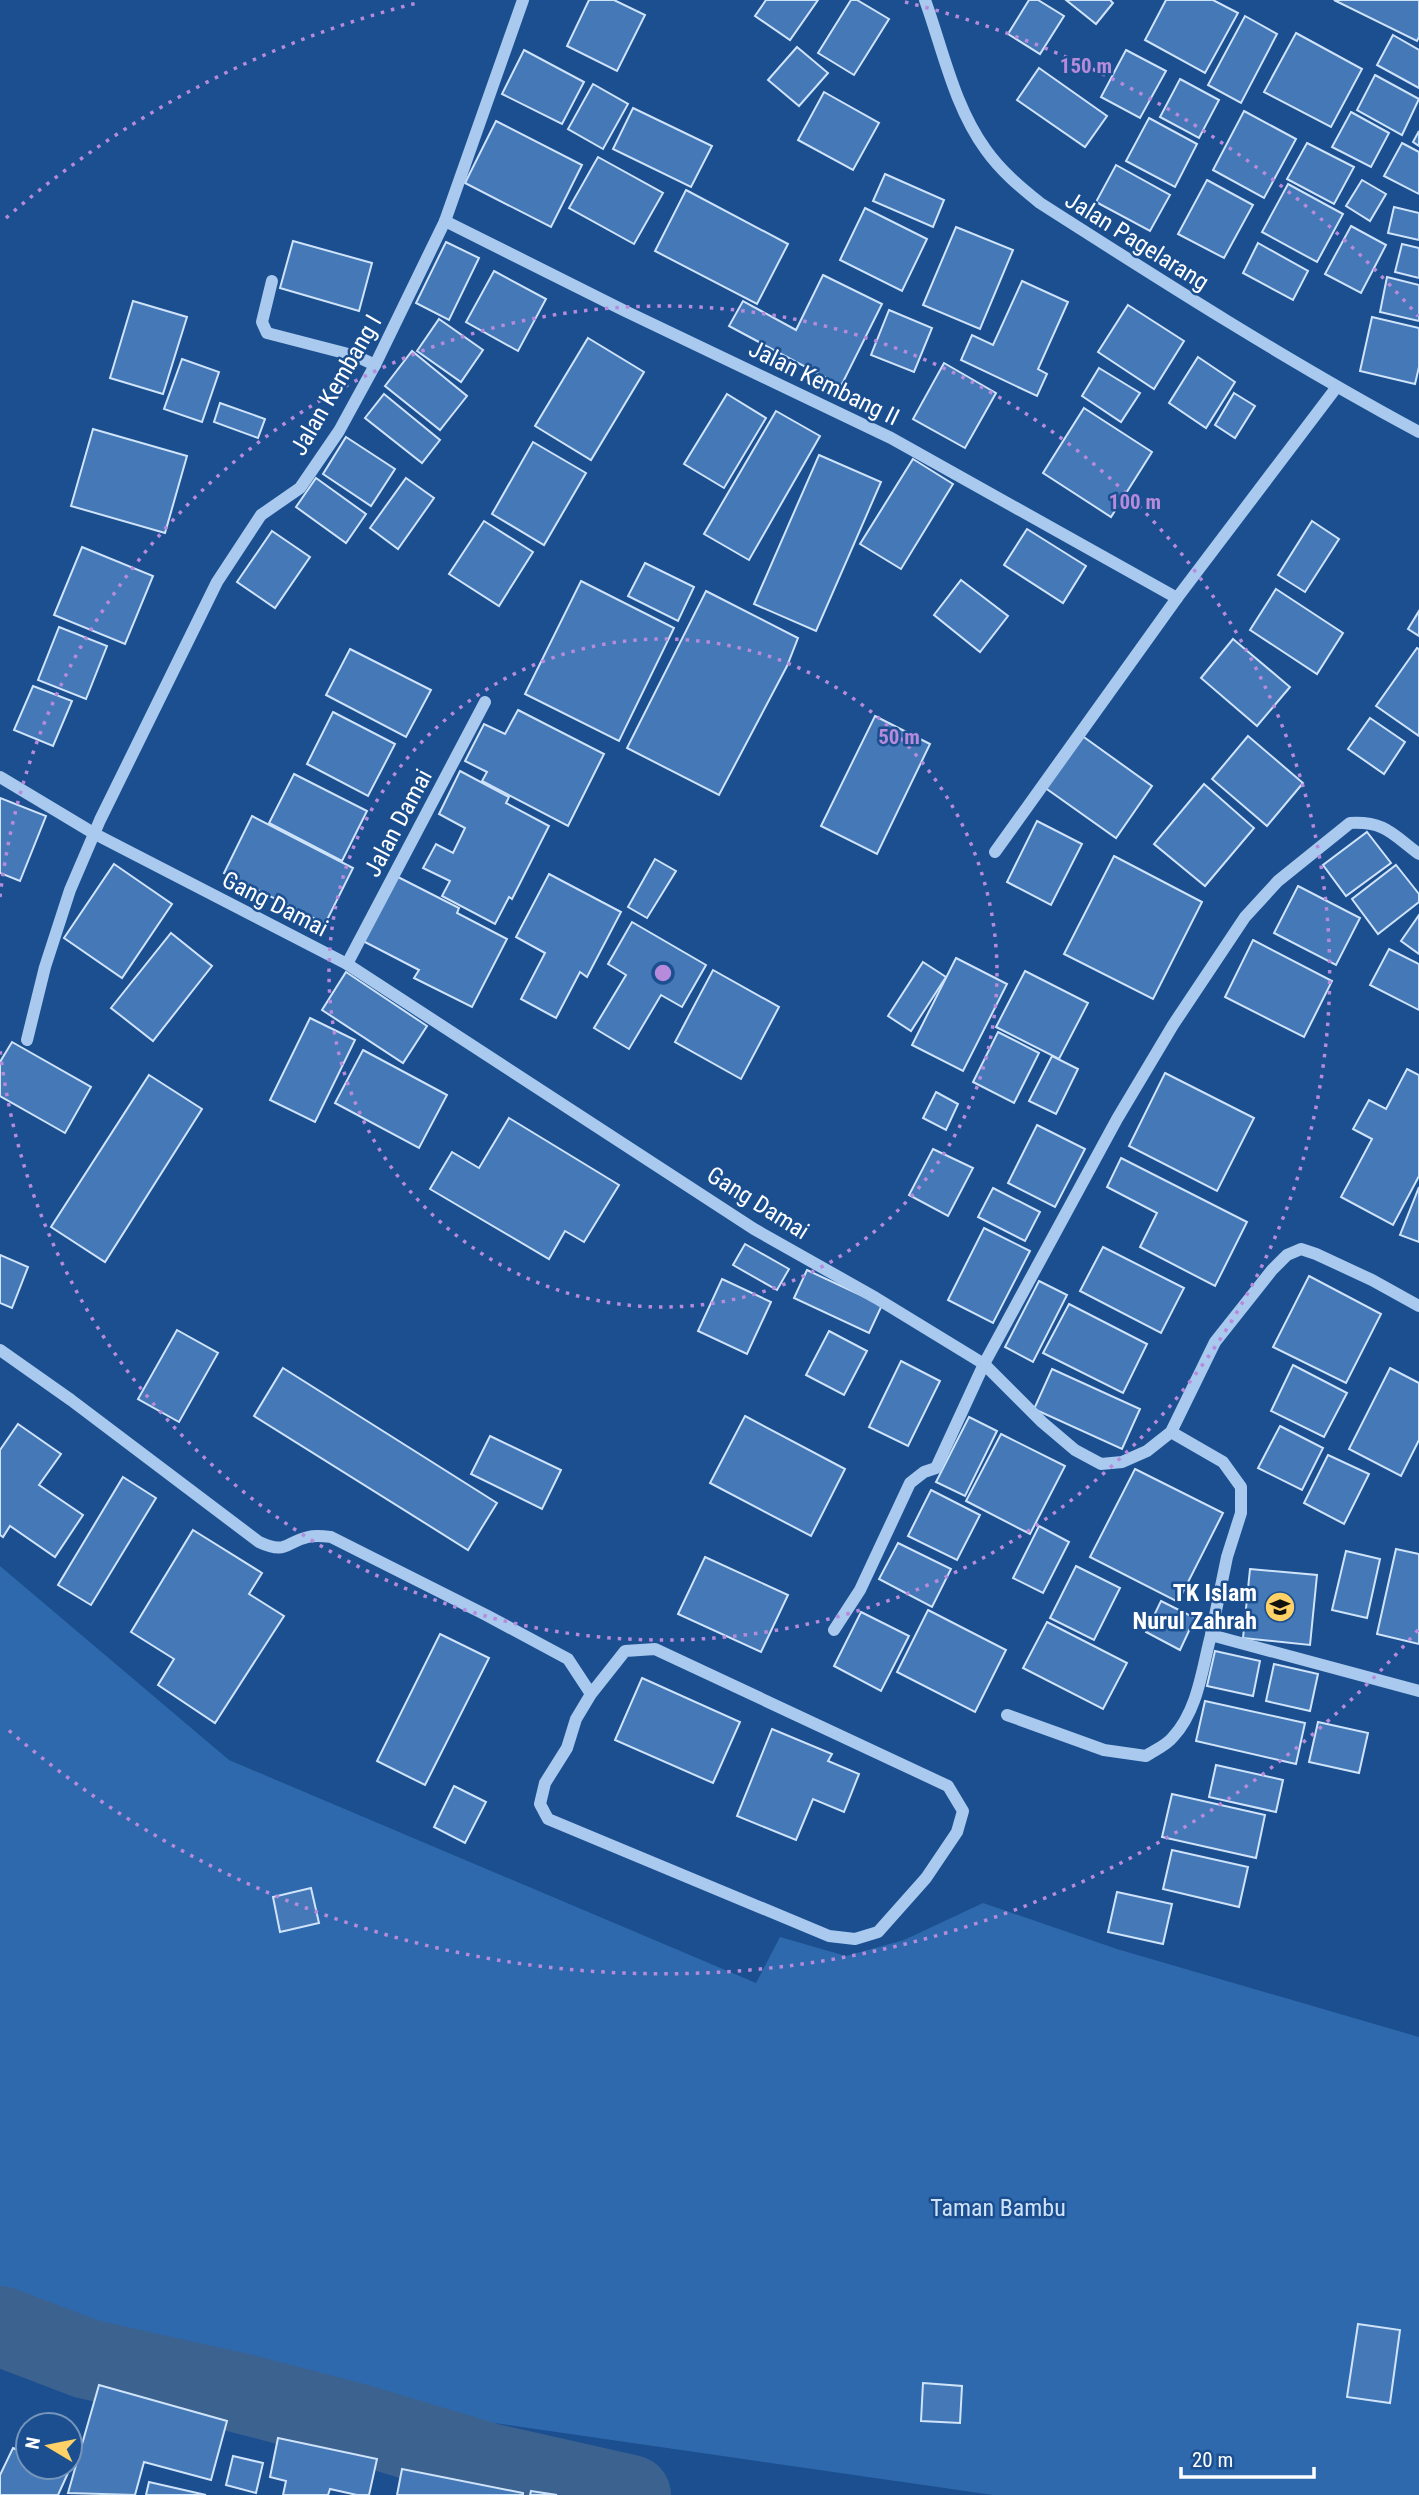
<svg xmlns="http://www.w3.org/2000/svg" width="1419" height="2495" font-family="'Roboto Condensed',sans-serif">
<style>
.green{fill:#2e69ad}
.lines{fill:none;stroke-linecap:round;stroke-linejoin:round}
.river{stroke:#3c6290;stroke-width:80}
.building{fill:#4478b7;stroke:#cfe3fa;stroke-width:2}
.minor{stroke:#a9c9ee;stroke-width:12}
.ring{fill:none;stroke:#b68bdc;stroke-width:3.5;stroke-dasharray:3.5 7}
.labels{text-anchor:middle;stroke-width:5;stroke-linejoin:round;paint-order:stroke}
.street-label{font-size:24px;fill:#fff;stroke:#1b4f8f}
.poi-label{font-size:24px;font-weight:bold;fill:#fff;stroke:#1b4f8f;text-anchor:end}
.park-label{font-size:24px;fill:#cfe3fa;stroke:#1b4f8f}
.centre{fill:#b68bdc;stroke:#1b4f8f;stroke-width:3.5}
.ring-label{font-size:21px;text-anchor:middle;font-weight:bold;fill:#b68bdc;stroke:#1b4f8f;stroke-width:5;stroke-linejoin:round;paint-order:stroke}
</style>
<rect width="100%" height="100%" fill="#1b4f8f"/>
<!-- green -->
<path class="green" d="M0,1566L229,1760L756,1983L780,1937L846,1956L904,1940L983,1903L1117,1949L1419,2037V2495H993L397,2409L0,2307Z"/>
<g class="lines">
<!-- river -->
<path class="river" d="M0,2326L87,2359L240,2393L359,2424L489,2463L631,2495"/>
</g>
<!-- building -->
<g class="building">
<path d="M589,0H614L645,15L617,71L567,46Z"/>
<path d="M766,0H818L790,40L755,16Z"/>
<path d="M851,0H857L889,19L854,75L818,53Z"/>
<path d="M1029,0H1038L1064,16L1040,54L1008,34Z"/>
<path d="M1066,0H1110L1113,3L1096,24Z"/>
<path d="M1166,0H1213L1238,13L1205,73L1145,40Z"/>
<path d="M1334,0H1419V37L1417,41Z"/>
<path d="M1245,16L1277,34L1241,103L1208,85Z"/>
<path d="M1296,33L1362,69L1331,127L1264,92Z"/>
<path d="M1393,35L1419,50V88L1377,65Z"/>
<path d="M797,47L828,73L799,106L768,80Z"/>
<path d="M524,50L584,82L562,124L502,94Z"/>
<path d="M1126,50L1166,71L1140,118L1101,97Z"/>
<path d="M1039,68L1107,116L1085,147L1017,100Z"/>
<path d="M1375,75L1419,99L1402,135L1357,110Z"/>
<path d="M1180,79L1219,100L1199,138L1160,117Z"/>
<path d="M593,84L628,104L603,149L568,129Z"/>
<path d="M824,92L879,123L853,170L798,140Z"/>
<path d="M633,108L712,146L691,187L613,149Z"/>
<path d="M1244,111L1296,139L1264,198L1213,170Z"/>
<path d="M1351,112L1389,133L1371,167L1332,147Z"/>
<path d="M1149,118L1197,144L1175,187L1126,161Z"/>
<path d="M496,121L582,165L551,227L465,183Z"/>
<path d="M1419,131V146L1413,142Z"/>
<path d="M1307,143L1354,167L1334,204L1287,179Z"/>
<path d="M1402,143L1419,152V194L1384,176Z"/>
<path d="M598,157L663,193L634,244L569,208Z"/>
<path d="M1116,165L1170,195L1150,231L1096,202Z"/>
<path d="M885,174L944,200L933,227L873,201Z"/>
<path d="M1207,180L1253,205L1224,258L1178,234Z"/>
<path d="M1362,180L1386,194L1370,221L1346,206Z"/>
<path d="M1288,184L1343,214L1317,262L1262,232Z"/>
<path d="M686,190L788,244L757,304L655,251Z"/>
<path d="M1394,207L1419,213V240L1388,233Z"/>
<path d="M865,208L927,239L902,291L840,260Z"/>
<path d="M1351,226L1386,245L1361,293L1325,274Z"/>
<path d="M956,227L1013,250L980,329L923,305Z"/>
<path d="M293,241L372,263L359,311L280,288Z"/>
<path d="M446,242L479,258L449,320L416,303Z"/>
<path d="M1258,243L1308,271L1293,300L1243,273Z"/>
<path d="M1402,244L1419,248V278L1395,272Z"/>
<path d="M494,271L546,299L518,351L466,322Z"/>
<path d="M823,275L882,304L841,386L729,326L743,301L796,330Z"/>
<path d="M1387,277L1419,285V321L1380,312Z"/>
<path d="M1022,281L1068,302L1038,369L1047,374L1037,396L961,360L972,335L993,345Z"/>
<path d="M133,301L187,317L163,394L110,378Z"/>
<path d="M1128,305L1184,341L1154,389L1098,352Z"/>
<path d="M889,310L932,328L914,372L871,355Z"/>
<path d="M1372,317L1419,328V367L1415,384L1360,371Z"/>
<path d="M439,319L483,350L461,382L417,351Z"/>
<path d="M588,338L644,372L591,460L535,426Z"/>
<path d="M412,351L467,396L440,430L385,386Z"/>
<path d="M1198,357L1235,382L1206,428L1169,403Z"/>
<path d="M182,359L219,372L202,422L164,409Z"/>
<path d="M944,363L996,393L965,448L913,419Z"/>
<path d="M1099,368L1140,393L1121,422L1082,396Z"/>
<path d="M1234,393L1255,406L1235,438L1215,425Z"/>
<path d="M384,394L440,440L422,463L365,418Z"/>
<path d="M727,394L766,418L724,488L684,464Z"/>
<path d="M220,403L265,419L258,438L214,422Z"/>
<path d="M1084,408L1152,452L1111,517L1043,473Z"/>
<path d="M776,411L820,436L749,560L704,534Z"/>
<path d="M93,429L187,456L165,533L71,506Z"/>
<path d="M346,437L395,469L371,506L323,474Z"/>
<path d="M533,442L586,473L544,545L492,514Z"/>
<path d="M819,455L881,482L816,631L754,604Z"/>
<path d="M913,459L953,484L901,569L860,544Z"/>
<path d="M316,478L366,514L346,543L296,507Z"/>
<path d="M406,478L434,498L398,549L370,528Z"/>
<path d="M484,521L533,552L499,606L449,574Z"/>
<path d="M1312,521L1339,539L1305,592L1278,575Z"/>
<path d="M1027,529L1086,566L1063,603L1004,565Z"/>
<path d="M272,531L310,557L275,608L237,582Z"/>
<path d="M82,547L153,576L125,644L54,615Z"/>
<path d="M645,563L694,587L678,621L628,596Z"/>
<path d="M961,580L1008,616L980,652L934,615Z"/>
<path d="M581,581L674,628L619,741L525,694Z"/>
<path d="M1276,589L1343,633L1317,674L1250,630Z"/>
<path d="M706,591L798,638L787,666L719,795L627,748Z"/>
<path d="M1419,611V636L1408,629Z"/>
<path d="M59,627L107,646L86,699L38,680Z"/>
<path d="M1233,639L1290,687L1257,726L1201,678Z"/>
<path d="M1417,648L1419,649V736L1376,706Z"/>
<path d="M350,649L431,690L406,737L326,695Z"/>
<path d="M33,686L72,701L53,746L14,730Z"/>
<path d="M518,710L604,754L568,826L482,781L487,772L465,761L484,724L505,734Z"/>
<path d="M333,712L395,744L368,796L307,764Z"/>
<path d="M875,716L930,744L877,854L821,826Z"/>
<path d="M1370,718L1405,742L1384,774L1348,749Z"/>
<path d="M1081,735L1152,786L1116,838L1044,787Z"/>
<path d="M1248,736L1303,783L1267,826L1212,779Z"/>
<path d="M460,771L509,797L506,803L549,826L512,899L509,897L495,924L442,896L450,881L423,868L436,844L453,853L465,828L439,814Z"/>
<path d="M294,774L367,811L342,861L269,823Z"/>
<path d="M1204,784L1254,828L1205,886L1154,844Z"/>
<path d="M0,798L46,816L20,881L0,873Z"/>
<path d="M252,816L353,868L325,924L224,873Z"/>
<path d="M1037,821L1082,844L1051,905L1007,882Z"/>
<path d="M1367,832L1391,863L1346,896L1323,865Z"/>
<path d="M1114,856L1202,902L1153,999L1064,954Z"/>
<path d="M655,859L676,871L647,918L628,907Z"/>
<path d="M114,864L172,904L122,978L64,938Z"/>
<path d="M1396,865L1419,894V902L1378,934L1352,899Z"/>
<path d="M549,874L621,912L587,977L580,972L556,1018L521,999L545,953L516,937Z"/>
<path d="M396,876L459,908L457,913L507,939L472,1007L414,978L419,970L363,941Z"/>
<path d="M1298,886L1360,918L1336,965L1274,933Z"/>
<path d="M1419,915V954L1401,941Z"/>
<path d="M632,922L706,965L682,1007L661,995L629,1049L594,1028L626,975L608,964Z"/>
<path d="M171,933L212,966L153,1041L111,1008Z"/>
<path d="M1253,940L1332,981L1304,1037L1225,997Z"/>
<path d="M1389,949L1419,964V1010L1370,985Z"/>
<path d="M956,958L1007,984L963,1071L912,1045Z"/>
<path d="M923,962L946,977L911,1031L888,1016Z"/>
<path d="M713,970L779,1007L741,1079L675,1042Z"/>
<path d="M1025,971L1088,1003L1059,1059L996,1027Z"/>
<path d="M346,972L427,1026L403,1063L322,1010Z"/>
<path d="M310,1018L355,1040L315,1122L270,1100Z"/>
<path d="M998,1032L1039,1053L1014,1103L973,1082Z"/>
<path d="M12,1042L91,1087L65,1133L0,1096V1062Z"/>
<path d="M363,1050L447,1095L419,1148L335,1103Z"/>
<path d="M1052,1056L1078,1069L1056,1114L1029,1101Z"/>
<path d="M1407,1069L1419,1075V1176L1393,1225L1341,1197L1372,1139L1353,1129L1369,1100L1386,1109Z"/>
<path d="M1165,1073L1254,1118L1217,1191L1129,1146Z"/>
<path d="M149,1075L202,1109L105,1262L51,1227Z"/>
<path d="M936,1092L958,1104L946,1130L923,1118Z"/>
<path d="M509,1118L619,1185L584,1242L565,1231L549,1259L430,1189L452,1152L479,1168Z"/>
<path d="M1037,1125L1085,1149L1055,1207L1008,1183Z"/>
<path d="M933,1149L973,1168L948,1216L909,1195Z"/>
<path d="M1121,1158L1247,1222L1215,1286L1140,1247L1157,1213L1107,1187Z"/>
<path d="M1419,1187V1242L1400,1235Z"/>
<path d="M993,1188L1040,1212L1025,1241L978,1217Z"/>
<path d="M984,1228L1030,1251L993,1323L948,1300Z"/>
<path d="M745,1244L789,1269L777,1290L733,1265Z"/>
<path d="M1103,1247L1184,1288L1161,1333L1080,1291Z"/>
<path d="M0,1255L28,1267L12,1308L0,1303Z"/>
<path d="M807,1270L882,1305L869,1333L794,1298Z"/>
<path d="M1309,1276L1381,1314L1346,1383L1273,1347Z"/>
<path d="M722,1279L771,1302L747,1354L698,1331Z"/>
<path d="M1039,1281L1067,1295L1033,1362L1005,1347Z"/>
<path d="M1069,1304L1147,1344L1123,1393L1043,1353Z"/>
<path d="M177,1330L218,1353L179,1422L138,1399Z"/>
<path d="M829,1331L867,1351L844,1395L806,1375Z"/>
<path d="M901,1361L940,1381L908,1446L869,1427Z"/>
<path d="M1293,1365L1347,1393L1324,1437L1271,1411Z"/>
<path d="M283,1368L497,1503L468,1550L254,1416Z"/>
<path d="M1390,1368L1419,1383V1440L1401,1476L1349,1449Z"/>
<path d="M1052,1369L1140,1409L1122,1449L1034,1409Z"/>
<path d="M745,1416L845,1469L811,1536L710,1483Z"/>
<path d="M969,1417L997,1431L965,1496L936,1482Z"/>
<path d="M18,1424L61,1454L39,1485L83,1515L55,1557L10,1526L3,1537L0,1535V1450Z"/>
<path d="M1280,1426L1323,1448L1302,1490L1258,1468Z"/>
<path d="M1001,1434L1065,1466L1030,1534L966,1501Z"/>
<path d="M490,1436L561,1470L542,1509L471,1474Z"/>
<path d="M1328,1455L1369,1474L1344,1524L1304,1503Z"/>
<path d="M1135,1469L1223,1513L1178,1602L1090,1557Z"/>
<path d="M123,1477L156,1498L91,1605L58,1585Z"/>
<path d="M931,1490L980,1515L957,1560L908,1536Z"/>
<path d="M1039,1526L1069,1542L1043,1593L1013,1578Z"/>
<path d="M193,1530L262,1573L249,1594L284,1616L215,1723L158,1685L174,1659L131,1632Z"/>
<path d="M898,1543L951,1569L932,1607L879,1579Z"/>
<path d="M1396,1549L1419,1554V1644L1377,1634Z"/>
<path d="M1346,1551L1380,1559L1367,1618L1332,1610Z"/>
<path d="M705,1557L788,1595L761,1652L678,1614Z"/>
<path d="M1076,1566L1120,1588L1094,1640L1050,1618Z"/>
<path d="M1250,1569L1317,1575L1310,1645L1243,1638Z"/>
<path d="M1161,1601L1195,1618L1180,1650L1146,1632Z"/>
<path d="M928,1610L1006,1650L975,1712L897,1672Z"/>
<path d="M861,1612L909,1636L881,1691L834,1666Z"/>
<path d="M1047,1622L1127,1663L1103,1709L1023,1668Z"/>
<path d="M440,1634L489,1658L425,1785L377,1761Z"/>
<path d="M1215,1651L1260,1661L1253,1696L1207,1686Z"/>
<path d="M1274,1664L1318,1674L1310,1711L1266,1701Z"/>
<path d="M642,1678L740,1722L713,1783L615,1740Z"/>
<path d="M1205,1701L1305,1723L1296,1764L1196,1741Z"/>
<path d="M1318,1722L1368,1733L1359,1773L1309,1762Z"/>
<path d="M772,1729L832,1754L828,1761L859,1774L844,1812L813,1799L796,1840L737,1816Z"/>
<path d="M1216,1765L1283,1780L1276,1812L1209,1797Z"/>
<path d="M454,1786L486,1802L465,1843L434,1827Z"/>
<path d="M1172,1794L1265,1815L1256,1858L1162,1837Z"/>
<path d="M1172,1850L1248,1867L1239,1907L1163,1889Z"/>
<path d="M311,1888L319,1923L280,1932L273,1897Z"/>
<path d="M1117,1892L1172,1904L1163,1944L1108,1932Z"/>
<path d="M1358,2324L1400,2330L1390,2403L1347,2397Z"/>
<path d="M923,2383L962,2386L960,2423L921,2421Z"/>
<path d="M99,2385L227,2421L211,2480L144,2462L135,2495L68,2493Z"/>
<path d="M278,2438L377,2459L369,2495H357L330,2489L328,2495H283L286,2481L270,2477Z"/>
<path d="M13,2448L28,2455V2467H55L68,2473L58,2495H0V2475Z"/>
<path d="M233,2456L263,2463L256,2493L226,2485Z"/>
<path d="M402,2469L523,2493V2495H397Z"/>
<path d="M149,2482L206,2495H146Z"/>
<path d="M531,2491L557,2495H530Z"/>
</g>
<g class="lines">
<!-- minor -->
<g class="minor">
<path d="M925,0C943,50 954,106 986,150C1001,171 1020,187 1040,203C1165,283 1289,362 1419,432"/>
<path d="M445,221L623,310L891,438L1177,598"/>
<path d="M272,281L262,322L267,333L356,356L375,365"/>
<path d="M0,777L95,834L347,964L754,1229L876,1298L984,1364L1042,1422L1075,1450L1101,1464L1122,1462L1147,1451L1171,1432L1215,1342L1272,1270L1287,1255L1301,1249L1316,1254L1372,1280L1419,1306"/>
<path d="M995,852L1177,598L1336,388"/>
<path d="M347,964L485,702"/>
<path d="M27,1040L45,967L70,890L100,820L217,582L261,515L300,488L339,431L375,365L445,221L523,0"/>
<path d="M0,1350L71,1400L259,1542C287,1555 285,1542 308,1537C316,1535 323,1536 331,1537L486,1615L568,1659L591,1694L576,1719L567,1748L545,1783L540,1804L548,1819L829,1936L855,1939L878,1932L926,1878L957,1832L963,1811L948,1786L655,1649L625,1651L591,1694"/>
<path d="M1171,1432L1223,1462L1241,1487V1513L1227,1557L1211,1635"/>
<path d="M834,1630L860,1590L910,1483L924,1472L936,1468L984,1364L1117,1119L1173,1025L1245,917L1278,881L1350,823C1386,821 1393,835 1419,854"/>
<path d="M1007,1715L1104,1750L1146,1756C1155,1750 1167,1745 1173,1737C1198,1710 1202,1669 1211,1635L1419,1691"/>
</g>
</g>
<!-- distance rings -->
<g class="ring">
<circle cx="663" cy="973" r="334"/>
<path d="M0 897A667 667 0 1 1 0 1049"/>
<path d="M1418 1630A1001 1001 0 0 1 6 1728M6 218A1001 1001 0 0 1 421 2M905 2A1001 1001 0 0 1 1418 316"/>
</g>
<!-- icons -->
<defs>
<g id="school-disc" transform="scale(1.575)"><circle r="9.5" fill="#ffd166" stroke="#1b4f8f"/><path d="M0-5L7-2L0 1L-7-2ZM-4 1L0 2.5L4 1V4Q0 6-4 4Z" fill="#111"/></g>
</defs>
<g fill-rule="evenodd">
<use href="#school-disc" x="1280" y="1607"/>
</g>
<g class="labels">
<!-- street labels -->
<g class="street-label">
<text transform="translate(1137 241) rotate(32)" y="8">Jalan Pagelarang</text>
<text transform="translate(824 383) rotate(26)" y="8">Jalan Kembang II</text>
<text transform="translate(336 385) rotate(-60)" y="8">Jalan Kembang I</text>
<text transform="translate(398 823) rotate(-62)" y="8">Jalan Damai</text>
<text transform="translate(275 904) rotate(27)" y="8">Gang Damai</text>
<text transform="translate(758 1203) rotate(32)" y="8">Gang Damai</text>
</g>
<!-- poi labels -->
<g class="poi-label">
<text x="1257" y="1601">TK Islam<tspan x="1257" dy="28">Nurul Zahrah</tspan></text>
</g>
<!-- park labels -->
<g class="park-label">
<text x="998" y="2216">Taman Bambu</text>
</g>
</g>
<circle cx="663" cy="973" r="10" class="centre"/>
<g class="ring-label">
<text x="1086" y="73">150 m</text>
<text x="1135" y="509">100 m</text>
<text x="899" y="744">50 m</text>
</g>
<!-- north arrow -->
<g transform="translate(49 2446) rotate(280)"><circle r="33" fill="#1b4f8f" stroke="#7695bc" stroke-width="2"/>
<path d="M0-5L12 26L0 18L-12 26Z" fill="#ffd166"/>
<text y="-10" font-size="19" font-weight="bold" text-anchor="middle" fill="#ffffff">N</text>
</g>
<!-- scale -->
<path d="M1181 2467v10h133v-10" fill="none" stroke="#ffffff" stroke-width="3.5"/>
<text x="1192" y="2467" font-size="21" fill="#ffffff" stroke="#1b4f8f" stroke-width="5" paint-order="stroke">20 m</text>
</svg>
